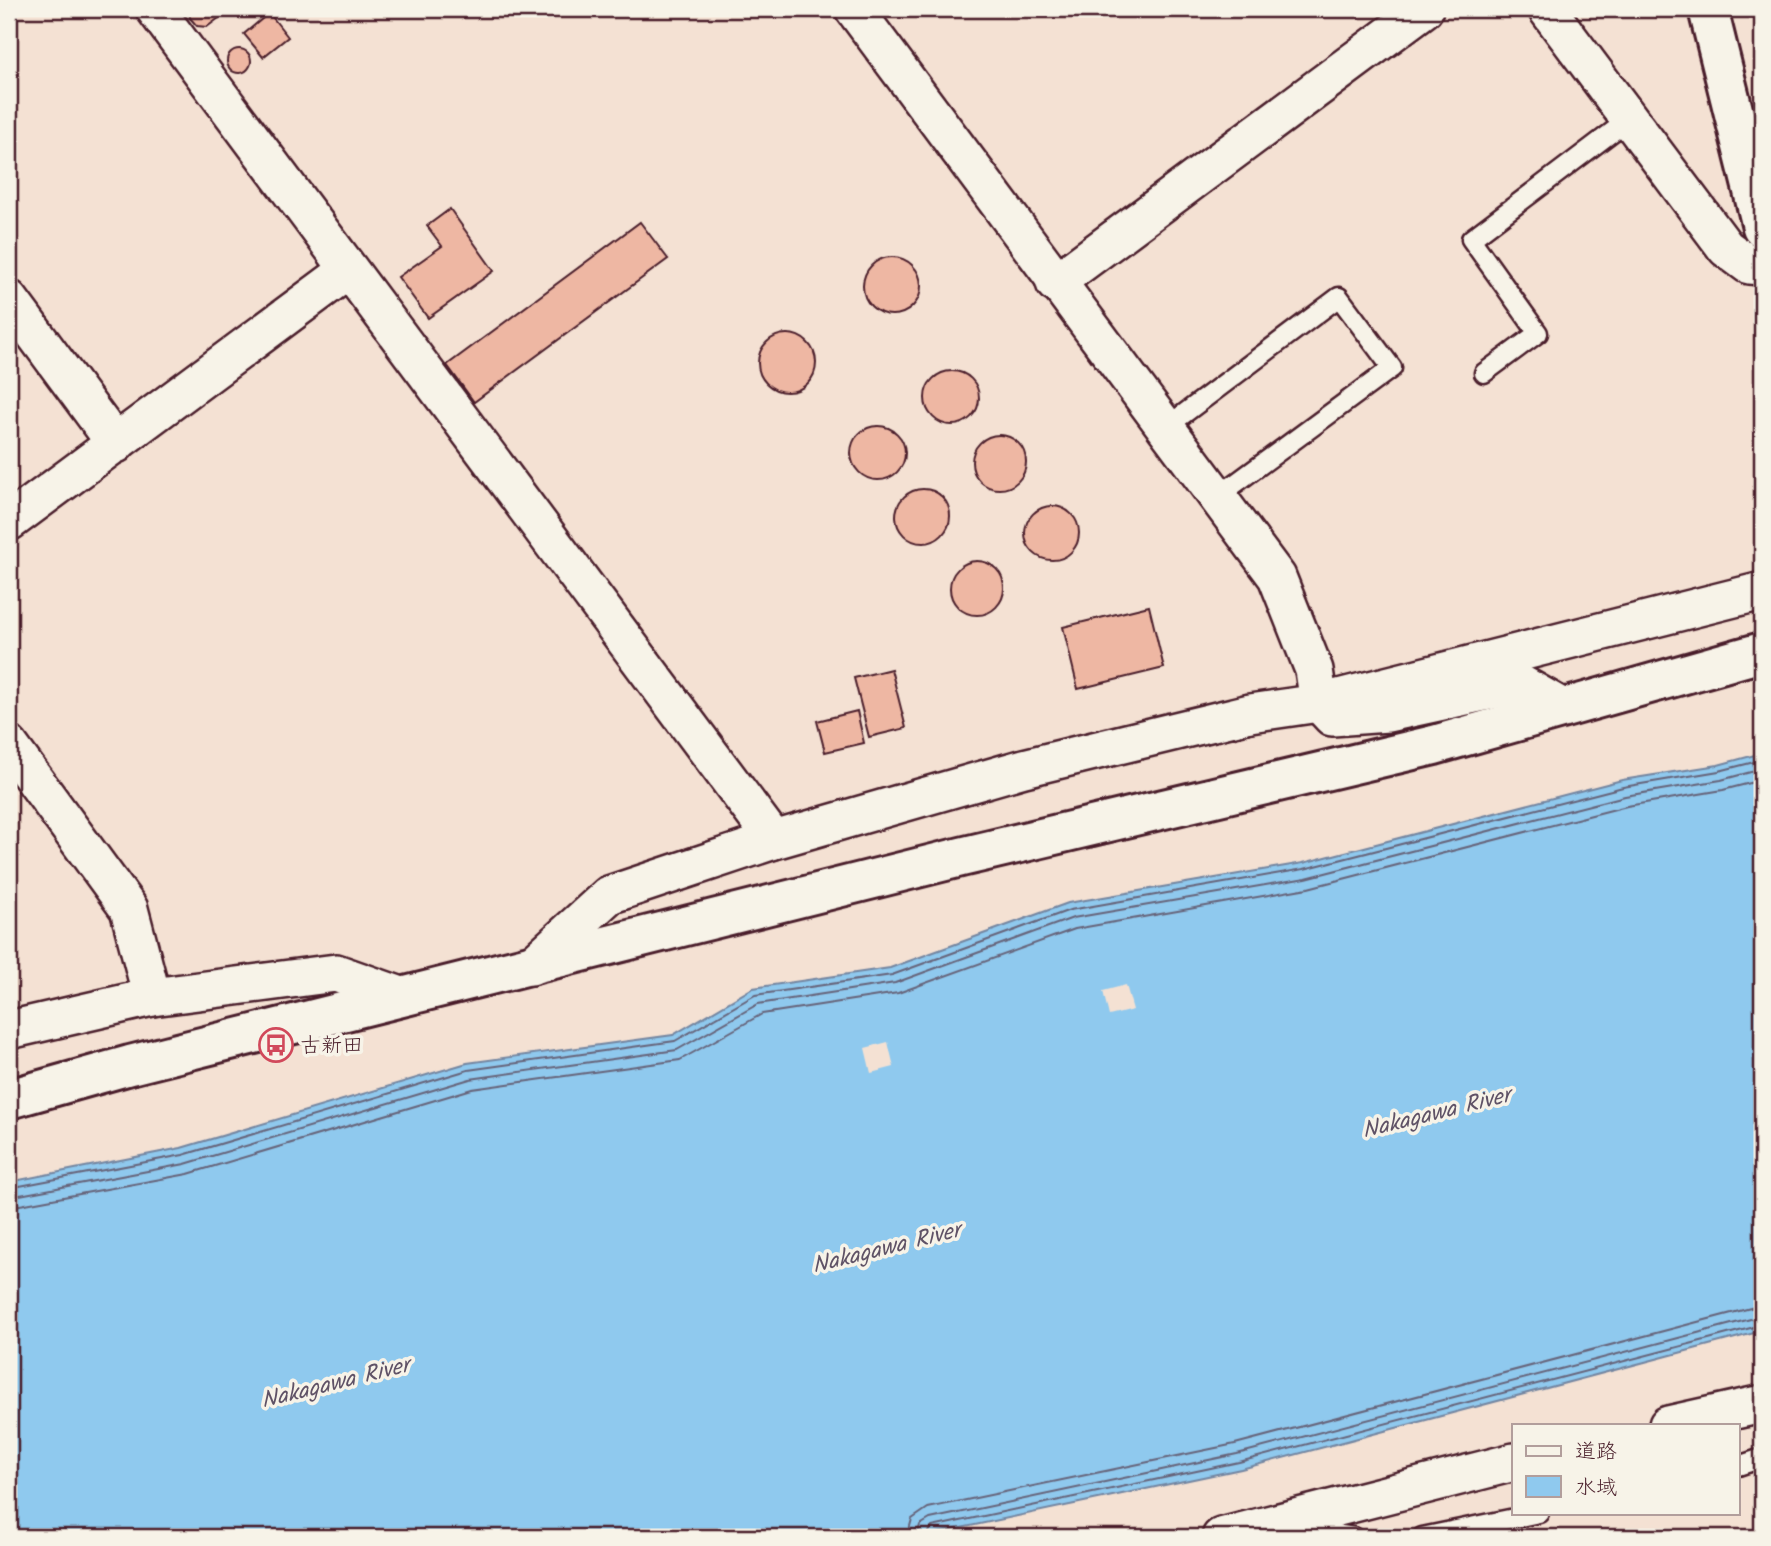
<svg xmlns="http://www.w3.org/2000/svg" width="1771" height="1546" font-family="Kalam,'Klee One',sans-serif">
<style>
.water{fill:#8fc9ee;stroke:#7385a0;stroke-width:2}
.pier{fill:#f4e1d3}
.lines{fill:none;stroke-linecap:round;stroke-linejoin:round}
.shore{stroke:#666379;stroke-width:2}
.building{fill:#eeb7a3;stroke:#4a1f2b;stroke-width:2}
.service-casing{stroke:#4a1f2b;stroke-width:23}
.minor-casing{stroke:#4a1f2b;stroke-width:42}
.tertiary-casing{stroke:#4a1f2b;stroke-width:44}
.primary-casing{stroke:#4a1f2b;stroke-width:44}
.service{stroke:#f7f3e8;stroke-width:18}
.minor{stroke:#f7f3e8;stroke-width:37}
.tertiary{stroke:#f7f3e8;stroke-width:38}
.primary{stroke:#f7f3e8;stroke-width:38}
.labels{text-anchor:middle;stroke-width:7;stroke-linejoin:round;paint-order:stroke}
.poi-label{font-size:21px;fill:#4a1f2b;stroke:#f7f3e8;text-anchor:start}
.water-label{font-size:23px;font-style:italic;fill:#5f5266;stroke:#f7f3e8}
</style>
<rect width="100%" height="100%" fill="#f4e1d3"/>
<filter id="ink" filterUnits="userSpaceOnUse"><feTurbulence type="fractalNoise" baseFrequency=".0143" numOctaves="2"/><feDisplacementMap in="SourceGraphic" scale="14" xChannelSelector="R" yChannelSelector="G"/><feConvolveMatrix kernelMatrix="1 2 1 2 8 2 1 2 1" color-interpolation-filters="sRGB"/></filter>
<g filter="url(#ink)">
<!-- water -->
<path class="water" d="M1762,753V1331L1241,1469L918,1537H9V1182L181,1148L467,1063L673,1035L753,988L890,968L1068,903L1303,863L1622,780L1718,765Z"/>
<!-- pier -->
<g class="pier">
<path d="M1126,985L1133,1010L1109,1016L1103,991Z"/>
<path d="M888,1042L894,1067L871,1073L865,1048Z"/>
</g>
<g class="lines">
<!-- shore -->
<g class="shore">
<path d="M9,1188L183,1155L468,1070L675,1041L755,995L892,975L1070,910L1304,869L1623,787L1719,771L1762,760"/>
<path d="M9,1197L185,1164L470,1079L677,1050L758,1004L895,983L1073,918L1306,878L1625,796L1721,780L1762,769"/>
<path d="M9,1207L188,1174L472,1089L680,1060L762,1014L898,993L1075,929L1308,888L1627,806L1723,790L1762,780"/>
<path d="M907,1537L912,1519L928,1508L1235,1444L1762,1305"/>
<path d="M917,1537L920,1525L930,1519L1237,1454L1762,1316"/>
<path d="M926,1537L932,1527L1239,1462L1762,1325"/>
</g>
</g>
<!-- building -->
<g class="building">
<path d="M190,9H220L219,18L207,27L197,26L190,18Z"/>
<path d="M269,13L288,37L263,57L244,34Z"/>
<circle cx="239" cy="61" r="12"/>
<path d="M450,209L494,271L428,318L398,277L442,246L427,226Z"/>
<path d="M640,222L668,259L474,402L447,365Z"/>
<circle cx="892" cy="286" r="29"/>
<circle cx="787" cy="363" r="29"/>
<circle cx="952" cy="398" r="27"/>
<circle cx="878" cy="453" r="27"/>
<circle cx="999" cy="462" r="27"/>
<circle cx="923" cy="516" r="27"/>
<circle cx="1052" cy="533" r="27"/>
<circle cx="977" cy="588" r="27"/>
<path d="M1149,606L1164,668L1078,689L1063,627Z"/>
<path d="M891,669L906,728L869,737L854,678Z"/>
<path d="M857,711L864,743L825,752L817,721Z"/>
</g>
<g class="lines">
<!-- service casing -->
<g class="service-casing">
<g id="service">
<path d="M1484,373L1538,333L1471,239L1628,120"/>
<path d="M1165,428L1339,297L1392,368L1217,497"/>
<path d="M1738,1466L1762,1458"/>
<path d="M1295,1528L1354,1537"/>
<path d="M1422,1537L1539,1513"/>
</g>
</g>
<!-- minor casing -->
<g class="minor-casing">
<g id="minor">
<path d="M155,9L774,840"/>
<path d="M854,9L1277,577L1314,670L1319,703L1332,717L1388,713L1521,684L1563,708"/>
<path d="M1547,9L1726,248L1749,265L1762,266"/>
<path d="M1055,283L1424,9"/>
<path d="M9,299L116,444"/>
<path d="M9,522L347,271"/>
<path d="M9,745L129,909L152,997"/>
<path d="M531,966L609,895L774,840L1024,768L1250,713L1319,703L1762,591"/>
<path d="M9,1030L152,997L336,973L401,996"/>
<path d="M1668,1425L1762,1404"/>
<path d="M1221,1537L1514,1462"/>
</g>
</g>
<!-- tertiary casing -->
<g class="tertiary-casing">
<path id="tertiary" d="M9,1099L130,1065L961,857L1434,745L1762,652"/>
</g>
<!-- primary casing -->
<g class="primary-casing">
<path id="primary" d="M1708,9L1762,227"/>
</g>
<!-- service -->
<use href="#service" class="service"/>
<!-- minor -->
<use href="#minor" class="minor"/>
<!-- tertiary -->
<use href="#tertiary" class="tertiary"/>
<!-- primary -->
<use href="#primary" class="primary"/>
</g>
</g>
<!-- icons -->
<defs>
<g id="bus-ring" transform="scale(1.75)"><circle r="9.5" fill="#f7f3e8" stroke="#d1495b" stroke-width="1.5"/><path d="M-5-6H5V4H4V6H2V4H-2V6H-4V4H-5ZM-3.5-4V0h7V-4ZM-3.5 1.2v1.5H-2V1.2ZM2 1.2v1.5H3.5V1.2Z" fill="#d1495b"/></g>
</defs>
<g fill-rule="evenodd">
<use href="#bus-ring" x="276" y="1045"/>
</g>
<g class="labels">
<!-- poi labels -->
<g class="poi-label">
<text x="300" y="1052">古新田</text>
</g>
<!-- water labels -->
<g class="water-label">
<text transform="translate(1436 1112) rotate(-14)" y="8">Nakagawa River</text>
<text transform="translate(886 1247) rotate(-14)" y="8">Nakagawa River</text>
<text transform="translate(335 1382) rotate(-14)" y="8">Nakagawa River</text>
</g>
</g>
<!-- margin -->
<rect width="1771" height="1546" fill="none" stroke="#f7f3e8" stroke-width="35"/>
<rect x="18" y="18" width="1736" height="1511" fill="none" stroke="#4a1f2b" stroke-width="2.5" filter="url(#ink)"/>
<!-- legend -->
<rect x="1512" y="1424" width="228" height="91" fill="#f7f3e8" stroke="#b29e9c" stroke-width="2"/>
<rect x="1526" y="1446" width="35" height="10" fill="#f7f3e8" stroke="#b29e9c" stroke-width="2"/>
<text x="1575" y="1458" font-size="21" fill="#4a1f2b">道路</text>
<rect x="1526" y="1476" width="35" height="21" fill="#8fc9ee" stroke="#b29e9c" stroke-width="2"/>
<text x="1575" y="1494" font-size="21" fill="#4a1f2b">水域</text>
</svg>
